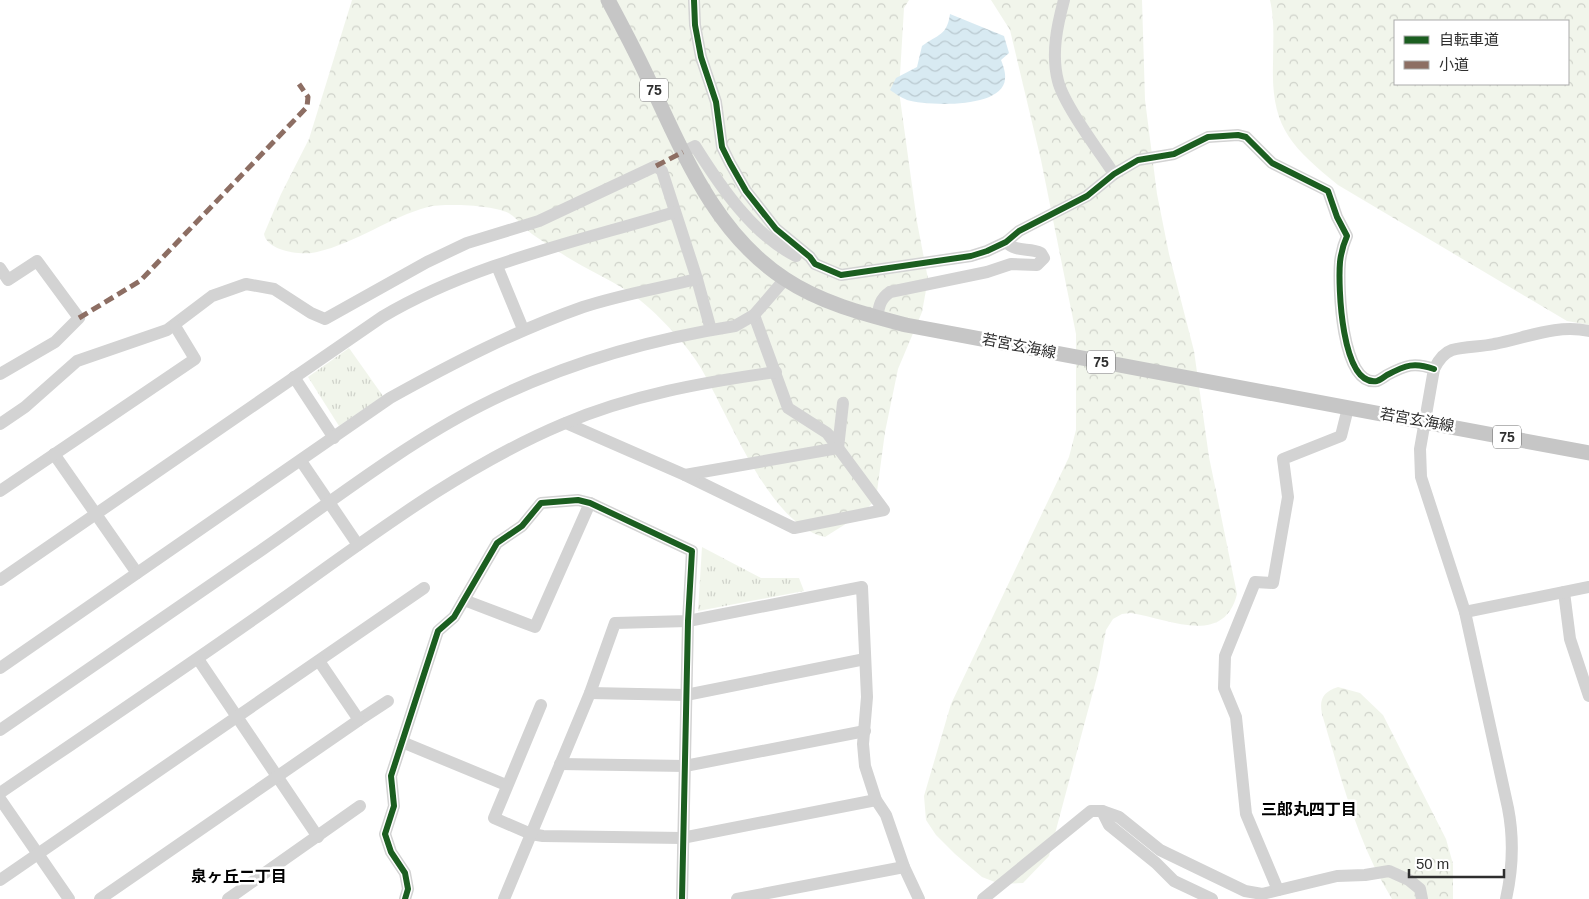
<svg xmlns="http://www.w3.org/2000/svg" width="1589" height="899" font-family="Arial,'Noto Sans JP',sans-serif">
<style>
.forest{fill:url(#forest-crowns);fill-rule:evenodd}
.park{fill:url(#park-tufts)}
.water{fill:url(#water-waves)}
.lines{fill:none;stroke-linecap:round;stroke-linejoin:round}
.minor{stroke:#d3d3d3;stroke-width:12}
.major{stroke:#c6c6c6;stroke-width:15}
.quiet{stroke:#8d6e63;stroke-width:5;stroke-dasharray:10 5;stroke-linecap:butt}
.cycleway-casing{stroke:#fff;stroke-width:9}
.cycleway{stroke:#1b5e20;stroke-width:6}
.labels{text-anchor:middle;stroke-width:5;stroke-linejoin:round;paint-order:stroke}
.shield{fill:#fff;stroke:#6d6d6d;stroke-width:1}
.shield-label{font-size:14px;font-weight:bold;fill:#2e2e2e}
.street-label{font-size:15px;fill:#2e2e2e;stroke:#fff}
.neighbourhood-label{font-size:16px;font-weight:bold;fill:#000;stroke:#fff}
</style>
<defs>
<pattern id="forest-crowns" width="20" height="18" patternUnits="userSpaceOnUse" patternTransform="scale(1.25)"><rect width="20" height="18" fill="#f1f5eb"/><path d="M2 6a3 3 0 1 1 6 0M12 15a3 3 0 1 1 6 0" fill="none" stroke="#cfd2ca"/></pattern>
<pattern id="park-tufts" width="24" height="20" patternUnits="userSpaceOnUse" patternTransform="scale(1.25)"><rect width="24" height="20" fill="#f1f5eb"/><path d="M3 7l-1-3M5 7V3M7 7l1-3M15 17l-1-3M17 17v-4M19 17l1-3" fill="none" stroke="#cfd2ca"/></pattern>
<pattern id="water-waves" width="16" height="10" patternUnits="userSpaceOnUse" patternTransform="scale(1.25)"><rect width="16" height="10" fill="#d8eaf2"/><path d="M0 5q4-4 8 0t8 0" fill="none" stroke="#bac9d0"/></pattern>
</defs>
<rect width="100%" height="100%" fill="#fff"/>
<!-- forest -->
<g class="forest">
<path d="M352,0H909L904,8L899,91L917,222L928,279L922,312L898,369L885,432L876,499L863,513L825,537C768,525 728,412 699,365C685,342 649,304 626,290C607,278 586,269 567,257C555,249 543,242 532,234C524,228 518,219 510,214C497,205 444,203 428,207C390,217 356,243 317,252C302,256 267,251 264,234L281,194L309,139Z"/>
<path d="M991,0H1142L1145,100L1157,194L1169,254L1194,351L1209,457L1237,594C1224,647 1169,619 1131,613L1122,614L1113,619L1106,630L1098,673L1049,856L1023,883L1000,884L982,877L955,854L936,835L926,820L924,796L951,704L1069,457L1076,430V334L1041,160L1010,30Z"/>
<path d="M1270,0H1589V325L1567,321L1338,185C1291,146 1271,128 1273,64C1273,42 1275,22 1270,0ZM1395,21H1568V84H1395Z"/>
<path d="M1338,687L1360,693L1383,715L1446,839L1453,864V899H1392C1357,842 1341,778 1322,714C1319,699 1323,692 1338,687Z"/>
</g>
<!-- park -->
<g class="park">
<path d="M349,348L383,396L339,426L308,377Z"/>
<path d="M702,547L761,578H799L804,591L698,611Z"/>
</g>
<!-- water -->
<path class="water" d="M950,14L1004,36L1009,53L1001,60C1003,65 1006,73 1005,79C1003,109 927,106 907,100C900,97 896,94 890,90L896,78L917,67L922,46C938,34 947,36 950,14Z"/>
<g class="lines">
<!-- minor -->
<g class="minor">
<path d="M694,0L695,25L701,57L716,102L722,147L730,163L746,191L776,229L810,257L815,264L841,275L971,256L987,251L1006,242L1019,231L1087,196L1114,174L1138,160L1174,154L1208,137L1238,135L1246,137L1272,163L1328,191L1337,217L1347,236C1343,245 1341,253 1340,262C1338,285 1341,387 1377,381C1380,380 1384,377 1387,375C1406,365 1414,362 1434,369"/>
<path d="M1064,0C1057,26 1051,54 1058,81C1064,105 1099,151 1114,174"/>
<path d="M683,152L695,146C720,186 753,235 796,256"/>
<path d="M497,266L523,329"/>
<path d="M0,268L8,280L37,261L79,318L55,342L0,374"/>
<path d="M877,318C879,306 880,299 890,292L987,272L1011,264L1037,265L1044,258L1041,253C1029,247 1017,253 1006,242"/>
<path d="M294,377L334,438"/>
<path d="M566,423L685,475L794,528L884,510L827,433L788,408L754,315"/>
<path d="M0,424L25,407L77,361L167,330L212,296L246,284L274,289L311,313L325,319L427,262L467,243L539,221L656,166L662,171L697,279L711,330"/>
<path d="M838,448L843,403"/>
<path d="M54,454L137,573"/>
<path d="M301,461L358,545"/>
<path d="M685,475L838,448"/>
<path d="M0,491L195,359L175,326"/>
<path d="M0,580L382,317C471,264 576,242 675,212"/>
<path d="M1564,592L1570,639L1589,696"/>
<path d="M464,600L535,627L590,503"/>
<path d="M1465,612L1589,587"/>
<path d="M198,659L318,837"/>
<path d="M0,668L390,398C453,363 515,331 583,307C619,295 660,288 697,279"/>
<path d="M590,693L686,695L865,659"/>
<path d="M541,705L494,818L531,834L543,836L682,838L876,800"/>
<path d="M359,720L388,701"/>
<path d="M0,730C88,670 175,609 263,549C332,501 405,444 480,406C560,365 646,340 735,326L754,315L785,279"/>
<path d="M402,742L506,785"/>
<path d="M560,764L685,766L865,731"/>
<path d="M0,793C94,729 189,665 281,600C371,536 461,467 563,424C631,395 704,382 776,372"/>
<path d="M0,799L69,899"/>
<path d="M1102,811L1119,817L1160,850L1245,891L1262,894L1337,876L1365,875L1389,871L1409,880L1420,889L1422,899"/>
<path d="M0,880L424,588"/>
<path d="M1278,890L1246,814L1236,717L1224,688L1225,656L1255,582L1273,583L1288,497L1283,459L1341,436L1348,408"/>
<path d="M100,899L359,720L319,661"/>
<path d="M228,899L360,806"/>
<path d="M405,899L408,889L405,873L391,852L385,834L394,806L391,776L438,631L454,617L497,543L522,526L541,503L578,500L590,503L692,551L688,621L682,899"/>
<path d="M504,899L590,693L615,623L688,621L862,587L867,697L863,744L865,766L876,800L886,815L904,867L919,899"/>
<path d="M737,899L904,867"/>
<path d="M983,899L1091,811H1102L1109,825L1156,863L1174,881L1212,899"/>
<path d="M1506,899C1513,868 1514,839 1508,808L1465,612L1421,477L1420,449L1434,369C1438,361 1443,353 1452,350C1465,346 1481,347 1494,344C1526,338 1556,324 1589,331"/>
</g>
<!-- major -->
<path class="major" d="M608,0C623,28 638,56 651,85C685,157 716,234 785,279C821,303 864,314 906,325L1589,453"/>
<!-- quiet -->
<g class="quiet">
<path d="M656,166L683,152"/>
<path d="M79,318L140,281L307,107L308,97L299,84"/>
</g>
<!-- cycleway casing -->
<g class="cycleway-casing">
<g id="cycleway">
<path d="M694,0L695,25L701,57L716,102L722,147L730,163L746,191L776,229L810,257L815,264L841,275L971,256L987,251L1006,242L1019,231L1087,196L1114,174L1138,160L1174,154L1208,137L1238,135L1246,137L1272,163L1328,191L1337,217L1347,236C1343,245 1341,253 1340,262C1338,285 1341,387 1377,381C1380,380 1384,377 1387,375C1406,365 1414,362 1434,369"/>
<path d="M405,899L408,889L405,873L391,852L385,834L394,806L391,776L438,631L454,617L497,543L522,526L541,503L578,500L590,503L692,551L688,621L682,899"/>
</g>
</g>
<!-- cycleway -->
<use href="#cycleway" class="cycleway"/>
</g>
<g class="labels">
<!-- shield labels -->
<g class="shield">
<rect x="640" y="78.5" width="28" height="23" rx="4"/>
<rect x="1087" y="350.5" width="28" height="23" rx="4"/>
<rect x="1493" y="425.5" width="28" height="23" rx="4"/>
</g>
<g class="shield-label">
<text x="654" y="95">75</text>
<text x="1101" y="367">75</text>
<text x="1507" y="442">75</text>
</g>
<!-- street labels -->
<g class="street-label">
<text transform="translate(1019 346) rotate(11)" y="5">若宮玄海線</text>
<text transform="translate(1417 420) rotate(10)" y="5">若宮玄海線</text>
</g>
<!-- neighbourhood labels -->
<g class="neighbourhood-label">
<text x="1309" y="815">三郎丸四丁目</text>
<text x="239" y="882">泉ヶ丘二丁目</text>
</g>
</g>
<!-- legend -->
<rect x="1394" y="20" width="175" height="65" fill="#ffffff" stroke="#ababab"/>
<rect x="1404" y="36" width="25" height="8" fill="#1b5e20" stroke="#ababab"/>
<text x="1439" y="45" font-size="15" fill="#2e2e2e">自転車道</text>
<rect x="1404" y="61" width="25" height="8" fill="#8d6e63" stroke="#ababab"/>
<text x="1439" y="70" font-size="15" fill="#2e2e2e">小道</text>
<!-- scale -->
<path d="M1409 869v8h95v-8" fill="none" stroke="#2e2e2e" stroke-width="2.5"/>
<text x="1416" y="869" font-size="15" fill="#2e2e2e" stroke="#ffffff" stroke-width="4" paint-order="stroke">50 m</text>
</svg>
